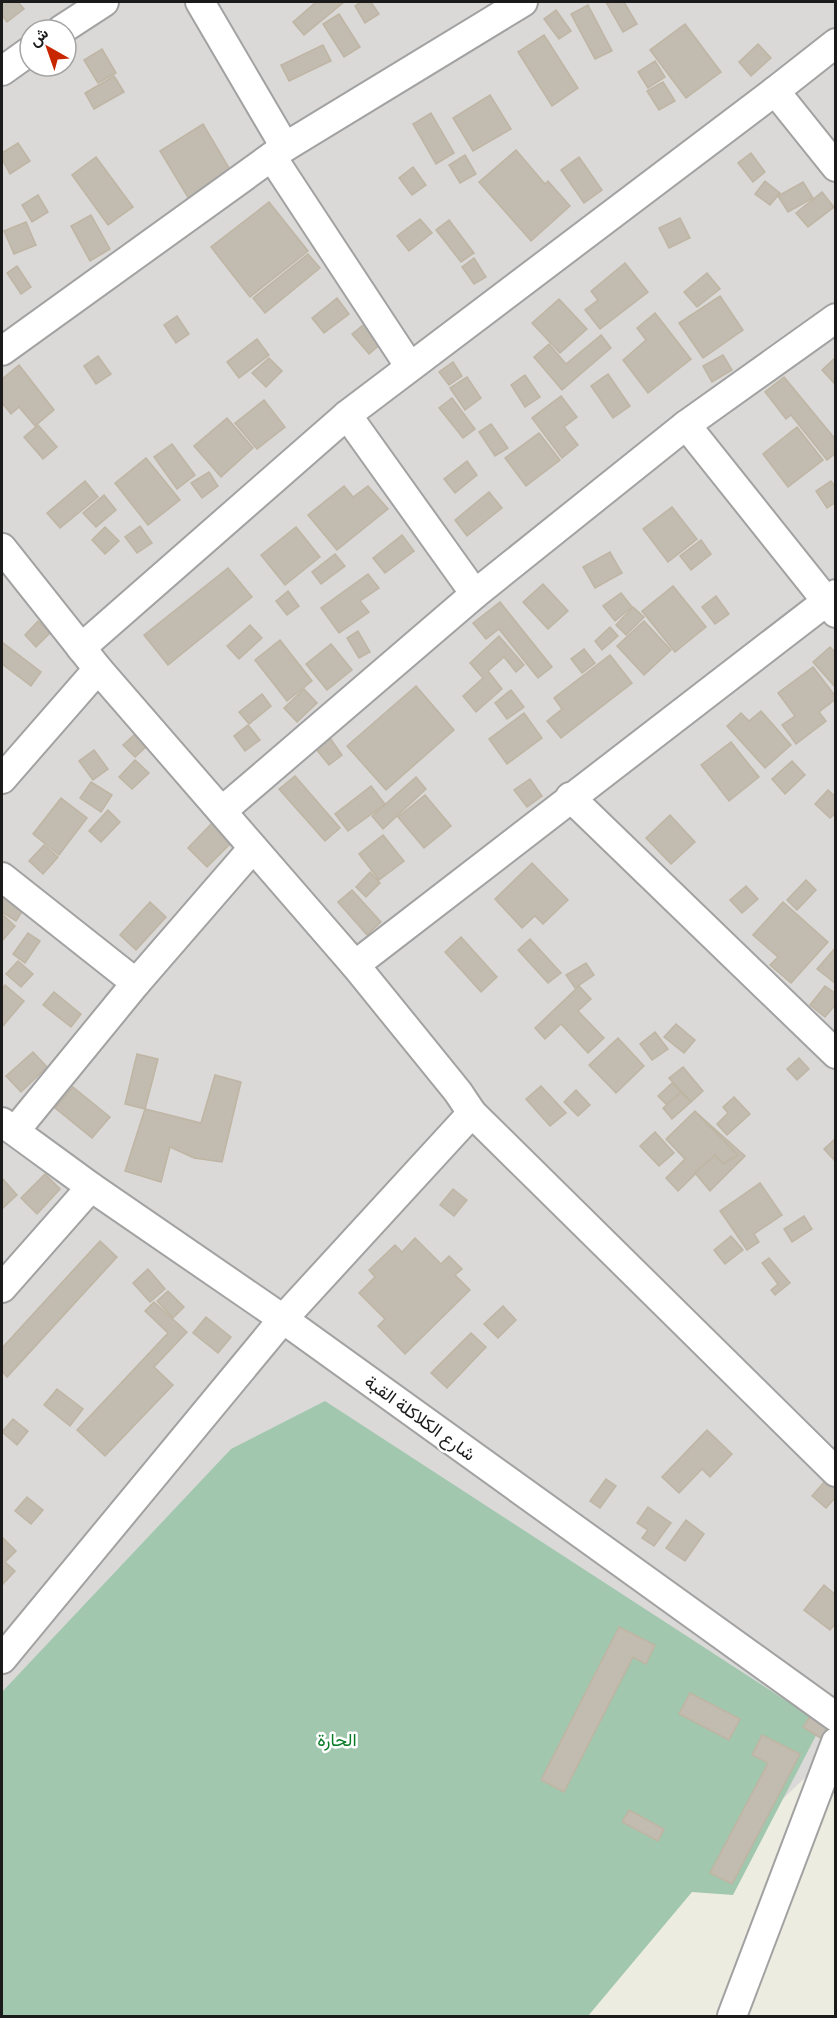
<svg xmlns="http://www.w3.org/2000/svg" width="837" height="2018" font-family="Figtree,Vazirmatn,sans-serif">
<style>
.residential{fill:#dad9d8;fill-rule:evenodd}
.cemetery{fill:#a1c7ae}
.building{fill:#c2bbb0;stroke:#bfb5a3;stroke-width:1.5}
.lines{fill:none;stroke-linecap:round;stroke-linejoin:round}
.minor-casing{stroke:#a2a2a2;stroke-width:32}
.minor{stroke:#fff;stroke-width:28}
.labels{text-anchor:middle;stroke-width:5;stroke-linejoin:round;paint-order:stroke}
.street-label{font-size:18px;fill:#1b1b1b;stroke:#fff}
.park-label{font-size:18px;fill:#087b27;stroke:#fff}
</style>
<rect width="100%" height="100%" fill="#edece0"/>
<!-- residential -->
<path class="residential" d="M2,2H835V1749L556,2016H2ZM30,30H66V66H30Z"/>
<!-- cemetery -->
<path class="cemetery" d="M325,1401L822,1724L733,1895L692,1892L588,2016H2V1692L231,1449Z"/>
<!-- building -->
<g class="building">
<path d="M2,2H18L24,9L7,22L2,15Z"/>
<path d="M316,2H344L304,35L293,22Z"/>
<path d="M361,2H371L379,14L365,23L355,6Z"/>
<path d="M606,2H624L637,24L623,32Z"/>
<path d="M588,5L612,51L595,59L571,14Z"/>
<path d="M556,10L571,31L559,39L544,19Z"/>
<path d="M339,14L360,47L344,57L323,24Z"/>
<path d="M685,24L721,72L686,98L650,50Z"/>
<path d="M544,35L578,88L552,106L518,52Z"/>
<path d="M758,44L771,58L751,76L739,62Z"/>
<path d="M323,45L331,61L289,81L281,65Z"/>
<path d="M102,49L116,73L98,83L84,60Z"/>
<path d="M655,61L665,77L648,88L638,72Z"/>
<path d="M114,76L124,92L94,109L85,93Z"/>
<path d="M663,82L675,101L659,110L647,91Z"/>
<path d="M490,95L511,129L473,151L453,118Z"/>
<path d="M431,113L454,153L436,164L413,124Z"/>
<path d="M203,124L232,173L189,199L160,151Z"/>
<path d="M18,143L30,161L10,174L2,159V153Z"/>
<path d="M516,150L545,184L548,181L570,206L531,241L479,182Z"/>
<path d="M751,153L765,172L753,182L738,163Z"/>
<path d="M465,155L476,174L460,183L449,165Z"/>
<path d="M96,157L133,207L108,225L72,175Z"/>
<path d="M579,157L602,190L584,203L561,170Z"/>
<path d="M413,167L426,185L412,195L399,178Z"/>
<path d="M765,181L780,193L770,205L755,194Z"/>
<path d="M803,182L813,198L788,212L778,196Z"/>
<path d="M822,192L834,207L808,227L796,213Z"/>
<path d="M38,195L48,212L32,222L22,205Z"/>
<path d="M269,202L308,251L250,297L211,247Z"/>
<path d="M91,215L110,249L90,261L71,226Z"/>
<path d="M680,218L690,238L669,248L659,228Z"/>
<path d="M420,219L432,233L409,251L397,236Z"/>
<path d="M449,220L474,253L461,262L436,230Z"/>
<path d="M26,222L36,245L14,254L4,231Z"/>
<path d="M308,254L320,268L265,313L253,298Z"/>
<path d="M474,258L486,277L474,284L462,267Z"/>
<path d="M625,263L648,292L600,329L585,310L598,300L591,291Z"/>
<path d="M17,266L31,287L21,294L7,273Z"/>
<path d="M707,273L720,289L697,307L684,292Z"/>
<path d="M720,296L743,330L703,358L679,323Z"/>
<path d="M337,298L349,314L324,333L312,318Z"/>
<path d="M559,299L587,329L560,353L532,323Z"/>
<path d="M655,313L691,359L648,393L623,360L646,340L637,328Z"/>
<path d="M177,316L189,334L176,343L164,325Z"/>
<path d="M373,317L389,337L369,354L352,334Z"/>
<path d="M601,335L611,348L562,390L534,357L549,344L566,364Z"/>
<path d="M257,339L269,355L239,378L227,362Z"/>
<path d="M723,355L732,370L712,382L703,366Z"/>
<path d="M98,356L111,374L96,384L84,366Z"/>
<path d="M836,357V382L834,383L822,370Z"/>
<path d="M269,358L282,371L266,387L252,373Z"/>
<path d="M453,362L462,376L449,385L439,372Z"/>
<path d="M19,365L54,410L35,426L19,407L11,414L2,403V379Z"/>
<path d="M608,374L630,406L613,418L591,386Z"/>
<path d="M525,375L540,397L525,407L511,385Z"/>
<path d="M467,377L481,398L465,410L450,388Z"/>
<path d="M784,377L836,440V453L827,460L791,415L786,419L765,392Z"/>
<path d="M561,396L577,417L564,427L578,445L562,458L532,418Z"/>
<path d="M452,398L475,429L463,438L439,408Z"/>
<path d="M264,400L285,427L257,449L235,423Z"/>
<path d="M227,418L253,448L221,477L194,446Z"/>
<path d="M491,424L508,448L495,456L479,432Z"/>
<path d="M38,425L57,447L43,459L24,437Z"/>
<path d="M797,427L823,460L788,487L763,454Z"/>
<path d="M539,433L560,460L526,486L505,458Z"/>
<path d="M172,444L195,475L177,489L154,457Z"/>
<path d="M146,458L180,500L148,525L115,483Z"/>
<path d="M467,461L477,475L455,493L444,479Z"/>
<path d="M209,472L218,486L202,498L191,483Z"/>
<path d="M85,481L98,497L60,528L47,513Z"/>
<path d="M831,481L836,488V502L827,508L816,491Z"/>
<path d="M344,486L353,497L368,486L388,509L337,550L308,515Z"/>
<path d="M489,492L502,508L467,536L455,520Z"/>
<path d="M104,495L116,510L96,527L83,513Z"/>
<path d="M672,507L697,539L668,562L643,529Z"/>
<path d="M140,526L152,543L137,553L125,537Z"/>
<path d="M105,527L119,541L105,554L92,540Z"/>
<path d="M296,527L320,557L285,585L261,555Z"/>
<path d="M402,535L414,551L385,573L373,558Z"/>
<path d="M701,540L711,554L691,570L680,556Z"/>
<path d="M610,552L622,573L595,588L583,567Z"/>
<path d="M335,554L345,566L321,584L312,572Z"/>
<path d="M228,568L252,597L168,665L144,635Z"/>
<path d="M368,574L379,588L360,601L369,612L339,633L321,608Z"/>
<path d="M543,584L568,611L548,629L523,602Z"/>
<path d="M673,586L706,627L675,652L642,611Z"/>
<path d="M288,591L299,606L287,615L276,601Z"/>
<path d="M621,593L632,607L615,621L603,606Z"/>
<path d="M716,596L729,614L715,624L702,607Z"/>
<path d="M500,602L552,667L538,678L499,629L486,639L473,623Z"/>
<path d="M633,607L644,617L626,635L616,625Z"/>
<path d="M38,621L50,633L36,647L25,635Z"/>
<path d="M644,621L671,650L644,675L617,646Z"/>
<path d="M250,625L262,638L239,659L227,646Z"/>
<path d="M610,627L618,636L602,650L595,641Z"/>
<path d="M358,631L370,652L359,658L347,638Z"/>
<path d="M499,636L524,665L516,672L504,657L488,671L502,689L476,712L463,696L483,678L470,663Z"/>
<path d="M280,640L312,681L287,701L255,660Z"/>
<path d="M2,642L41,672L31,686L2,664Z"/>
<path d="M331,644L352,670L327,690L306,664Z"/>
<path d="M830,647L836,653V688L813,662Z"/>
<path d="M584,649L595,663L582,673L571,659Z"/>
<path d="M610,655L632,683L561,738L547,721L562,709L554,698Z"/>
<path d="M813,667L836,697V699L819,712L826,721L796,744L782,725L795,716L778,693Z"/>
<path d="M416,686L454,730L386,790L347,746Z"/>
<path d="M304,689L317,703L297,722L284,708Z"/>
<path d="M511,690L524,707L507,719L495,703Z"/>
<path d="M262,694L271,706L249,724L239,712Z"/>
<path d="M761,711L791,745L765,768L727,726L741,713L749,721Z"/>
<path d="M524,713L542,738L507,764L489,739Z"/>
<path d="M248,725L260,740L245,751L234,736Z"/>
<path d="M135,734L146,747L135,757L123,745Z"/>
<path d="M330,738L342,755L329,765L316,749Z"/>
<path d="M731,742L759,777L729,801L701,765Z"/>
<path d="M94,750L108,769L93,780L79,761Z"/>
<path d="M135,760L149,773L132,789L119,777Z"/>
<path d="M792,761L805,775L785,794L772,779Z"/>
<path d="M295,776L340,828L325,841L279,789Z"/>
<path d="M416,777L426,789L383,829L372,816Z"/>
<path d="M530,779L542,796L527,807L514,790Z"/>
<path d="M91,782L112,795L101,812L80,798Z"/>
<path d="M371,786L385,804L348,831L335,814Z"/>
<path d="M828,790L836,797V813L830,818L815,804Z"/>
<path d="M425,795L451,826L424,848L398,817Z"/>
<path d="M61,798L87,818L59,855L33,834Z"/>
<path d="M108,810L120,822L101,842L89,831Z"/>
<path d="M670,815L695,842L671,864L646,838Z"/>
<path d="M213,822L233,841L207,867L188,848Z"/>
<path d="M383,835L404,861L379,880L359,854Z"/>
<path d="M44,845L58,857L43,874L29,861Z"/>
<path d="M532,863L568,900L543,924L535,916L522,928L495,899Z"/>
<path d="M370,872L380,883L366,897L356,887Z"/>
<path d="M806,880L816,890L797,910L787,900Z"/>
<path d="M746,886L758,899L742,913L730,900Z"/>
<path d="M352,890L381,922L367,935L338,902Z"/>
<path d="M2,891L25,907L16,921L2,912Z"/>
<path d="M150,902L166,917L136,950L120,935Z"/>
<path d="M783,902L828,942L791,983L770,965L778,957L753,935Z"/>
<path d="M2,914L15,926L2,941Z"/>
<path d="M28,933L40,941L25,963L13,954Z"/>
<path d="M461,937L497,977L481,992L445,952Z"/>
<path d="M530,939L561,973L548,983L518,950Z"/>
<path d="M836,947V984L817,969Z"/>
<path d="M18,961L33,974L21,987L6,974Z"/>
<path d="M586,963L594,975L575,988L566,975Z"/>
<path d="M5,985L24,1001L2,1027V989Z"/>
<path d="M579,986L591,999L578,1011L604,1038L588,1053L561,1024L545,1039L535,1028Z"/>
<path d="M825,986L836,994V1004L825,1017L810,1005Z"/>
<path d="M54,992L81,1014L71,1027L43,1005Z"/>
<path d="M676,1024L695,1040L684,1053L664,1037Z"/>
<path d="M655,1032L668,1049L652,1060L640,1044Z"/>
<path d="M618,1038L644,1066L616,1093L589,1065Z"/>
<path d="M33,1052L47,1067L21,1092L6,1076Z"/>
<path d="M137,1054L158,1059L145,1109L125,1104Z"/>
<path d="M799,1058L809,1069L797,1080L787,1069Z"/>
<path d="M683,1067L703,1091L691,1102L669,1078Z"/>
<path d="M215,1075L241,1082L222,1162L194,1158L170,1147L161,1182L125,1171L145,1109L201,1123Z"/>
<path d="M672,1083L681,1092L667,1105L658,1096Z"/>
<path d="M541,1086L566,1113L550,1126L526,1099Z"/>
<path d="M73,1087L110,1117L92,1138L55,1108Z"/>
<path d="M576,1090L590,1105L578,1116L564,1102Z"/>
<path d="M681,1092L691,1102L672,1119L663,1108Z"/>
<path d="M734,1097L750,1114L727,1135L717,1124L728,1113L723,1107Z"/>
<path d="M695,1111L738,1155L726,1167L715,1155L678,1191L666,1178L685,1159L666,1139Z"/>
<path d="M698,1114L745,1156L710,1191L695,1173L715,1155L723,1164L738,1155Z"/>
<path d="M655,1132L674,1153L659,1166L640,1146Z"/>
<path d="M836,1138V1162L824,1149Z"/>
<path d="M45,1174L60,1189L37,1214L21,1198Z"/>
<path d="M2,1178L17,1195L2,1209Z"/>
<path d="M760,1183L782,1215L754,1234L759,1242L747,1250L720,1211Z"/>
<path d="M453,1189L467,1200L454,1216L440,1205Z"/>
<path d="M804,1216L812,1229L792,1242L784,1229Z"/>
<path d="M731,1236L743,1250L725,1264L714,1250Z"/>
<path d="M415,1238L441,1264L449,1256L462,1269L455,1275L470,1290L405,1354L378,1326L385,1319L359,1293L375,1277L369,1270L395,1245L402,1252Z"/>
<path d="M100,1241L117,1257L7,1377L2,1371V1348Z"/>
<path d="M769,1258L790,1283L775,1295L771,1290L778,1284L762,1263Z"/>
<path d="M148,1269L165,1289L150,1302L133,1283Z"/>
<path d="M168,1291L184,1307L173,1318L157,1301Z"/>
<path d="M154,1302L187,1332L154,1367L173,1385L105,1456L77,1430L168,1333L145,1311Z"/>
<path d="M503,1306L516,1320L498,1338L484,1324Z"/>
<path d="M206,1317L231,1337L218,1353L193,1333Z"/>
<path d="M471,1333L486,1347L447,1388L431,1373Z"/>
<path d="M57,1389L83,1409L70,1426L44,1405Z"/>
<path d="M13,1419L28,1431L17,1445L2,1432Z"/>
<path d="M707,1430L732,1454L710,1477L702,1469L679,1493L662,1477Z"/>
<path d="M606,1479L616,1486L600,1508L590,1501Z"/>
<path d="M826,1480L836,1488V1497L826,1508L812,1496Z"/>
<path d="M27,1497L43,1510L31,1524L15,1511Z"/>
<path d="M648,1507L671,1523L654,1546L642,1538L648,1530L637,1523Z"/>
<path d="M686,1520L704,1534L685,1561L666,1548Z"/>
<path d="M2,1537L16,1551L5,1562L15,1571L2,1585Z"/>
<path d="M824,1585L836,1595V1623L830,1630L804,1610Z"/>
<path d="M619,1627L655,1645L646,1664L633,1657L564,1792L541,1780Z"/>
<path d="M690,1693L740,1719L729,1740L679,1714Z"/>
<path d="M815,1709L836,1721L832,1732L828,1730L822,1739L803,1727Z"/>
<path d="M762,1735L800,1754L732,1884L710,1873L768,1763L752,1755Z"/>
<path d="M629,1810L664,1829L658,1841L622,1822Z"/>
</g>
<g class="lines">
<!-- minor casing -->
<g class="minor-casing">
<g id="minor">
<path d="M200,2L285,147"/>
<path d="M61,30L104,2"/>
<path d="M2,71L30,51"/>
<path d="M775,91L836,167"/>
<path d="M272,157L410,367"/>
<path d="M2,351L285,147L523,2"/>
<path d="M347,415L475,594"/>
<path d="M686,425L836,613"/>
<path d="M2,548L98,669L355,965L458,1092L472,1113"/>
<path d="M81,648L347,415L775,91L836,43"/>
<path d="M2,779L98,669"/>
<path d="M570,797L836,1054"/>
<path d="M222,811L475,594L686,425L836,318"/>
<path d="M2,877L136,983"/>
<path d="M355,965L836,594"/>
<path d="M2,1122L91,1187L283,1319L836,1717"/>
<path d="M15,1131L136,983L253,848"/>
<path d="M2,1288L91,1187"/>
<path d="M2,1659L283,1319L472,1113L836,1472"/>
<path d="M732,2016L836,1742"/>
</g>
</g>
<!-- minor -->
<use href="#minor" class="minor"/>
</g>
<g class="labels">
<!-- street labels -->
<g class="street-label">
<text transform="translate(420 1418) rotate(36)" y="6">شارع الكلاكلة القبة</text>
</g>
<!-- park labels -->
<g class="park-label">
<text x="337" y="1746">الحارة</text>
</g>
</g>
<!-- border -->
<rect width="837" height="2018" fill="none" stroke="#1b1b1b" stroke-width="6"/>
<!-- north arrow -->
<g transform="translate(48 48) rotate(320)"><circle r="28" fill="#ffffff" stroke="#a4a4a4" stroke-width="1.5"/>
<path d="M0-4.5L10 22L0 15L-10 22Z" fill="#c72600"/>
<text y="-9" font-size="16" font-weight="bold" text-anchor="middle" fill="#1b1b1b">ش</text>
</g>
</svg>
